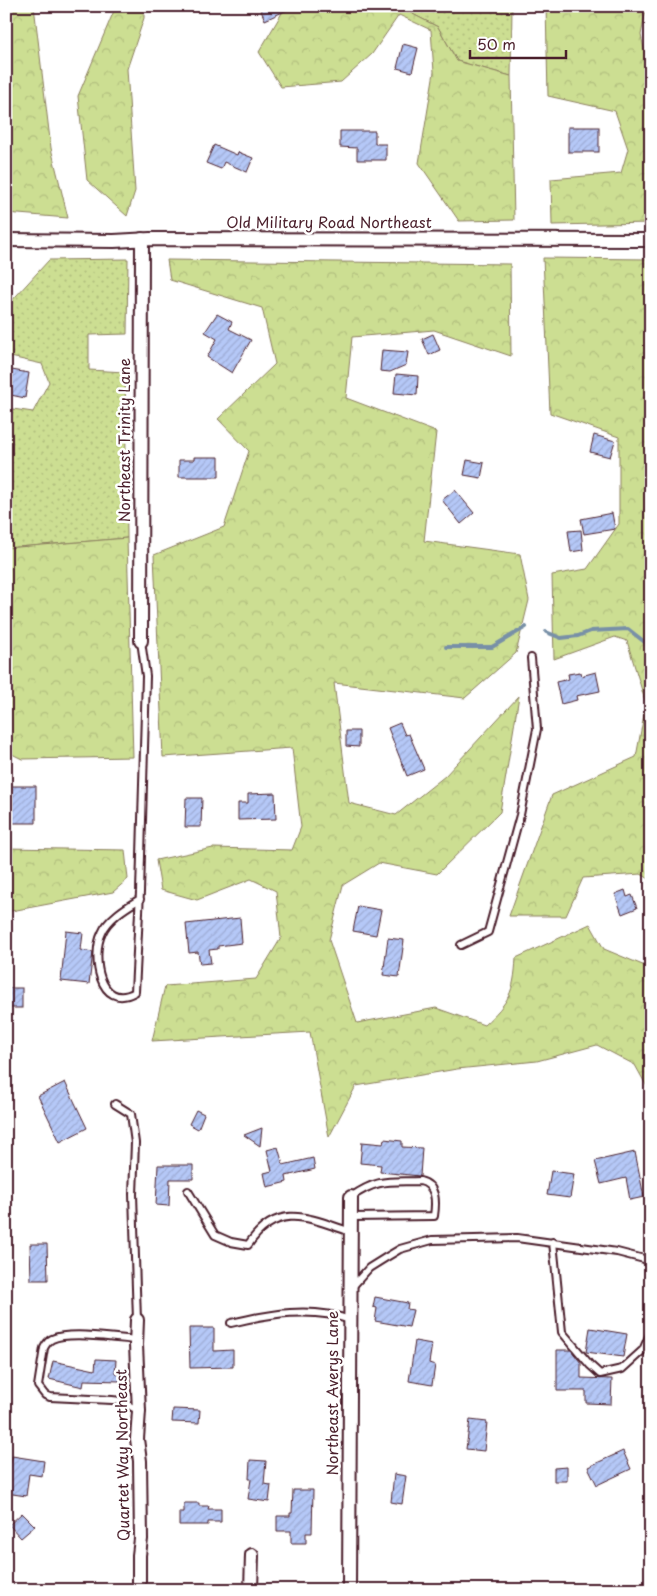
<svg xmlns="http://www.w3.org/2000/svg" width="657" height="1596" font-family="'Playpen Sans',sans-serif">
<style>
.green{fill:url(#green-dots);stroke:#8b7e5e}
.forest{fill:url(#forest-crowns);stroke:#8b7e5e}
.lines{fill:none;stroke-linecap:round;stroke-linejoin:round}
.stream{stroke:#7890a7;stroke-width:4}
.building{fill:url(#building-hatch);stroke:#4a1f2b}
.lane-casing{stroke:#4a1f2b;stroke-width:10}
.street-casing{stroke:#4a1f2b;stroke-width:16}
.lane{stroke:#fff;stroke-width:6}
.street{stroke:#fff;stroke-width:12}
.labels{text-anchor:middle;stroke-width:5;stroke-linejoin:round;paint-order:stroke}
.street-label{font-size:15px;fill:#4a1f2b;stroke:#fff}
</style>
<defs>
<pattern id="green-dots" width="8" height="8" patternUnits="userSpaceOnUse" patternTransform="scale(1.25)"><rect width="8" height="8" fill="#ccde92"/><path d="M2 2h.1M6 6h.1" fill="none" stroke="#b1be7e" stroke-width="1.8" stroke-linecap="round"/></pattern>
<pattern id="forest-crowns" width="20" height="18" patternUnits="userSpaceOnUse" patternTransform="scale(1.25)"><rect width="20" height="18" fill="#ccde92"/><path d="M2 6a3 3 0 1 1 6 0M12 15a3 3 0 1 1 6 0" fill="none" stroke="#b1be7e"/></pattern>
<pattern id="building-hatch" width="6" height="6" patternUnits="userSpaceOnUse" patternTransform="scale(1.25)"><rect width="6" height="6" fill="#b5c8f7"/><path d="M-1 1l2-2M0 6l6-6M5 7l2-2" fill="none" stroke="#9dabd4"/></pattern>
</defs>
<rect width="100%" height="100%" fill="#fff"/>
<filter id="ink" filterUnits="userSpaceOnUse"><feTurbulence type="fractalNoise" baseFrequency=".02" numOctaves="2"/><feDisplacementMap in="SourceGraphic" scale="10" xChannelSelector="R" yChannelSelector="G"/><feConvolveMatrix kernelMatrix="1 2 1 2 8 2 1 2 1" color-interpolation-filters="sRGB"/></filter>
<g filter="url(#ink)">
<!-- green -->
<g class="green">
<path d="M397,6H512L511,76L457,61L438,27Z"/>
<path d="M128,259L127,334L89,335V370L125,372L127,538L6,548V408L33,412L49,382L42,364L6,356V307L49,260Z"/>
</g>
<!-- forest -->
<g class="forest">
<path d="M6,6H34L51,148L68,218L6,213Z"/>
<path d="M116,6H144V18L127,69L135,191L127,216L87,180L78,96Z"/>
<path d="M286,6H397L438,27L457,61L511,76L514,220L459,221L419,163L434,72L431,30L399,15L372,54L341,82L281,87L259,52Z"/>
<path d="M546,6H647L641,35L651,80V223L552,225L551,179L621,173L628,149L615,111L548,96Z"/>
<path d="M543,258L651,259V880L641,874L583,878L566,916H509L552,795L636,757L646,704L627,641L615,637L554,659L552,575L587,569L619,524V437L550,413Z"/>
<path d="M167,260L510,264L511,356L434,330L352,337L346,398L436,432L424,541L520,554L529,600L516,653L465,698L334,683L349,803L396,815L445,776L519,696L500,812L437,874L379,863L343,885L329,940L357,1023L436,1008L484,1025C509,1002 514,993 516,958L590,924L604,949L645,966L651,963V1094L635,1065L597,1045L537,1061L457,1069L356,1086L329,1137L310,1032L152,1041L165,986L256,979L281,938L276,891L251,879L197,900L161,890L156,860L213,848L292,850L301,827L292,748L163,757L154,555L224,527L249,451L218,419L275,364L262,308L170,280Z"/>
<path d="M127,538L133,757L22,759L6,751V548Z"/>
<path d="M6,848L125,850L128,879L113,892L6,912Z"/>
</g>
<g class="lines">
<!-- stream -->
<g class="stream">
<path d="M546,632L561,638L578,636L591,631L628,629L651,647"/>
<path d="M446,647H492L526,627"/>
</g>
</g>
<!-- building -->
<g class="building">
<path d="M259,6H296L265,20Z"/>
<path d="M403,44L418,48L412,72L397,68Z"/>
<rect x="568" y="127" width="31" height="25"/>
<path d="M340,131H375V144H386V160H357V148L340,147Z"/>
<path d="M214,145L237,155L238,152L253,158L247,172L224,162L221,169L206,163Z"/>
<path d="M217,314L232,322L229,329L251,340L232,373L207,357L217,339L205,332Z"/>
<path d="M433,334L440,350L429,355L422,339Z"/>
<path d="M382,350L408,352L406,365L390,372L380,371Z"/>
<path d="M6,369L29,373L25,398L6,394Z"/>
<path d="M396,374L418,376L417,395L394,393Z"/>
<path d="M594,435L615,441L610,457L590,452Z"/>
<path d="M194,457H219V477H179V460H194Z"/>
<path d="M467,460L484,463L481,478L464,475Z"/>
<path d="M455,490L474,513L461,524L442,500Z"/>
<path d="M612,513L615,529L584,534L581,519Z"/>
<path d="M581,530L583,550L571,552L568,531Z"/>
<path d="M580,672L581,676L596,672L600,691L576,696L577,700L561,704L556,682L569,679L568,674Z"/>
<path d="M400,723L405,735L409,734L424,769L407,776L388,728Z"/>
<path d="M346,731H359V747L346,746Z"/>
<path d="M9,786H36V823H6V809H9Z"/>
<path d="M275,793L276,819L238,820V803H248V794Z"/>
<path d="M186,798H202L201,827H185Z"/>
<path d="M625,890L627,897L632,895L637,908L622,914L615,894Z"/>
<path d="M358,906L381,910L376,935L353,931Z"/>
<path d="M240,918L242,943L218,946V949L209,950L211,963L200,964L198,952L189,953L186,924Z"/>
<path d="M66,931L83,933L81,950L93,952L89,984L61,981Z"/>
<path d="M388,938L404,940L399,977L383,975Z"/>
<rect x="6" y="988" width="16" height="20"/>
<path d="M65,1082L87,1128L60,1142L38,1096Z"/>
<path d="M196,1110L204,1114L198,1129L189,1124Z"/>
<path d="M262,1128L260,1146L244,1135Z"/>
<path d="M384,1139L402,1141V1147L422,1148L420,1176L380,1172L381,1165L360,1163L362,1142L383,1144Z"/>
<path d="M278,1147L283,1165L313,1158L315,1169L286,1176L287,1182L267,1187L264,1173L272,1171L267,1150Z"/>
<path d="M635,1152L644,1197L630,1200L626,1178L601,1184L595,1161Z"/>
<path d="M158,1165H193V1179H170L169,1206L156,1205Z"/>
<path d="M551,1171L574,1174L570,1198L547,1195Z"/>
<path d="M30,1244H47L48,1280H31Z"/>
<path d="M375,1297L408,1303L407,1309L413,1310L409,1327L375,1321L377,1308L373,1307Z"/>
<path d="M189,1328H214V1351L233,1350V1367L190,1368Z"/>
<path d="M590,1328L627,1334L623,1357L586,1352Z"/>
<path d="M415,1341L432,1344L429,1363L435,1365L432,1385L409,1381Z"/>
<path d="M557,1350H571L581,1363V1378L612,1379L611,1404L586,1403V1391H557Z"/>
<path d="M96,1359L116,1360L115,1374L121,1375L120,1381L84,1380L83,1387L49,1379L53,1361L95,1370Z"/>
<path d="M173,1409L200,1410L199,1423L172,1422Z"/>
<path d="M470,1420L487,1422L484,1451L466,1449Z"/>
<path d="M623,1451L631,1469L597,1485L588,1467Z"/>
<path d="M12,1456L44,1461L42,1476L29,1474L26,1496L6,1493V1462L11,1463Z"/>
<path d="M250,1460L266,1461L264,1484L271,1485L269,1502L248,1499L251,1479H249Z"/>
<path d="M567,1467V1481H554V1468Z"/>
<path d="M394,1474L406,1476L402,1504L391,1502Z"/>
<path d="M293,1490H313L312,1533H306V1543H291V1531H277V1516H290V1513H292Z"/>
<path d="M184,1503H199V1506H209L208,1509H221V1522H208V1525H179V1512H184Z"/>
<path d="M22,1513L35,1526L21,1538L9,1525Z"/>
</g>
<g class="lines">
<!-- lane casing -->
<g class="lane-casing">
<g id="lane">
<path d="M140,899C127,907 108,918 102,933C91,955 99,1012 135,992L140,892L146,676L141,641"/>
<path d="M461,945L488,932L520,815L537,729L531,658"/>
<path d="M115,1104L131,1114L135,1143L133,1194L137,1320"/>
<path d="M188,1191L215,1235L231,1242L248,1245C278,1201 309,1218 351,1232"/>
<path d="M350,1217L434,1216C436,1202 437,1185 420,1181C389,1182 378,1178 351,1197"/>
<path d="M553,1242L562,1332L590,1365L600,1374L622,1369L643,1350L651,1332"/>
<path d="M352,1287L369,1268L385,1258L400,1249L432,1240L517,1238L617,1252L644,1259L651,1263"/>
<path d="M231,1323C269,1314 311,1306 350,1320"/>
<path d="M136,1340C116,1338 69,1331 52,1339C48,1341 46,1344 44,1348L38,1386L45,1395L50,1397L112,1400L121,1401L139,1411"/>
</g>
</g>
<!-- street casing -->
<g class="street-casing">
<g id="street">
<path d="M6,240L114,241L150,239L651,240"/>
<path d="M141,641L142,239"/>
<path d="M137,1320L136,1345L139,1411L137,1439L140,1461L141,1539L139,1555V1590"/>
<path d="M251,1590L252,1555"/>
<path d="M349,1590L351,1197"/>
</g>
</g>
<!-- lane -->
<use href="#lane" class="lane"/>
<!-- street -->
<use href="#street" class="street"/>
</g>
</g>
<g class="labels">
<!-- street labels -->
<g class="street-label">
<text x="329" y="228">Old Military Road Northeast</text>
<text transform="translate(125 440) rotate(-90)" y="5">Northeast Trinity Lane</text>
<text transform="translate(333 1393) rotate(-90)" y="5">Northeast Averys Lane</text>
<text transform="translate(123 1455) rotate(-91)" y="5">Quartet Way Northeast</text>
</g>
</g>
<!-- margin -->
<rect width="657" height="1596" fill="none" stroke="#fff" stroke-width="25"/>
<rect x="12" y="12" width="632" height="1571" fill="none" stroke="#4a1f2b" stroke-width="2" filter="url(#ink)"/>
<!-- scale -->
<path d="M470 50v8h96v-8" fill="none" stroke="#4a1f2b" stroke-width="2.5"/>
<text x="477" y="50" font-size="15" fill="#4a1f2b" stroke="#ffffff" stroke-width="4" paint-order="stroke">50 m</text>
</svg>
